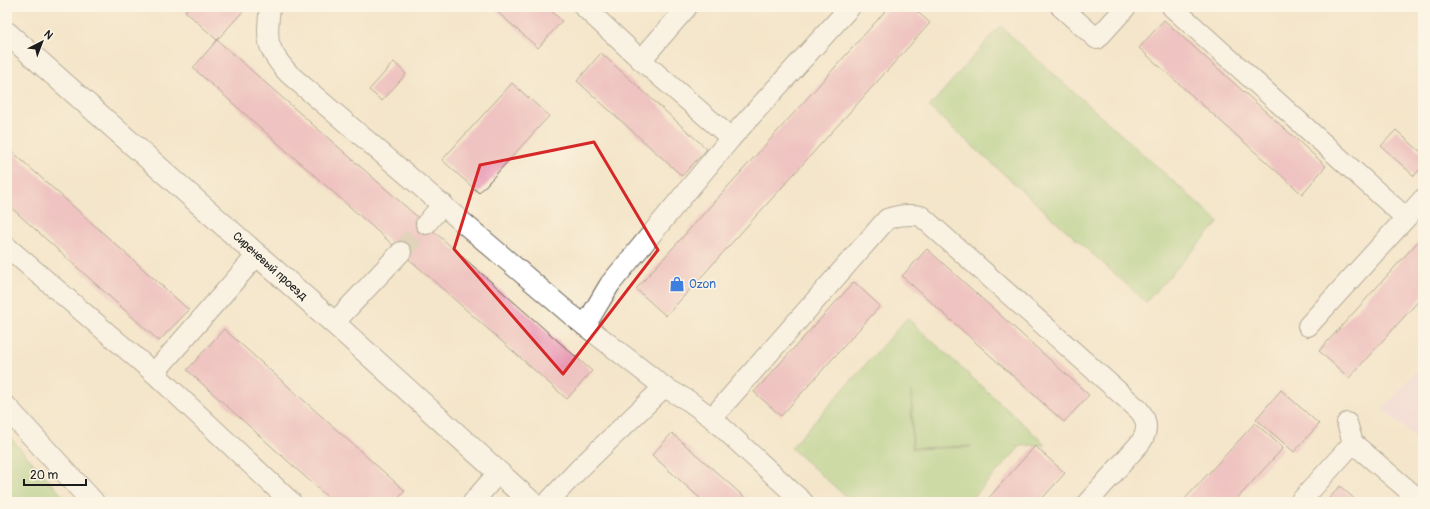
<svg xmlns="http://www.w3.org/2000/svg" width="1430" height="509" font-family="Pangolin,sans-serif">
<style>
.built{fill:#f0d0e4}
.green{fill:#9ecc7a;stroke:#5d744b;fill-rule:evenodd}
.building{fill:#e89ab5}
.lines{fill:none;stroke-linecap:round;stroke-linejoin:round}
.minor-tunnel{stroke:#c9bea7;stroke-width:20;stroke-dasharray:20 10;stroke-linecap:butt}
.minor-casing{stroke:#686359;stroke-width:22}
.major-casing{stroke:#686359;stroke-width:24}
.minor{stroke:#fff;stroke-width:20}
.major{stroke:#fff;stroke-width:22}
.marked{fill:none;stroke:#d62828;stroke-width:3;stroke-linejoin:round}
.labels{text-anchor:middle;stroke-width:3;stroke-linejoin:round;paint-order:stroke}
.street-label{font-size:12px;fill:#1c1c1c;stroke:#fcf5e5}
.shop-label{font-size:12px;fill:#366cbe;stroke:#fcf5e5;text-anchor:start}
</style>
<rect width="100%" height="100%" fill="#fcf5e5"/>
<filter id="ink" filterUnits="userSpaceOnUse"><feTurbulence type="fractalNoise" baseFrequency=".025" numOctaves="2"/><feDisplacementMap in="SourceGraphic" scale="8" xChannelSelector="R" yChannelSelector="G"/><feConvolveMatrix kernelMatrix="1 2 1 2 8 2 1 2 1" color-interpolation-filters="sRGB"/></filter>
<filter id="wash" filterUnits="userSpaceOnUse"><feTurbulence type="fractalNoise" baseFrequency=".012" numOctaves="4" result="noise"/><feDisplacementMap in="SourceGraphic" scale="16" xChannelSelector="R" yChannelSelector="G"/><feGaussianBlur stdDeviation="0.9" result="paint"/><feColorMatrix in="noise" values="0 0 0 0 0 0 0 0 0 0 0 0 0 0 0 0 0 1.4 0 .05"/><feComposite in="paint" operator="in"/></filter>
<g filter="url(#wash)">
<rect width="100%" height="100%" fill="#f4e6ca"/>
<!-- built -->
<path class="built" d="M1423,364V444L1383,409Z"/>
<!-- green -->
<g class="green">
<path d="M1000,26L1219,222L1146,302L929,107Z"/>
<path d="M907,318L1046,445L1014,446H1021L969,502H852L791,448ZM912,391L913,448L971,446V447L912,449L911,392Z"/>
<path d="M7,434L68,502H7Z"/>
</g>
<g id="blocks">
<!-- building -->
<g class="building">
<path d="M189,7H247L217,40L592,371L567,399L193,68L217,40L185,11Z"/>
<path d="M492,7H547L562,21L538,48Z"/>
<path d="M889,7H912L930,23L666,316L636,289Z"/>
<path d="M1164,20L1326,166L1302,194L1139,48Z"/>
<path d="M601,53L707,149L682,176L577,81Z"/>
<path d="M394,62L406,74L382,101L369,90Z"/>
<path d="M512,83L549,116L479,193L442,160Z"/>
<path d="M1396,130L1423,154V166L1414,176L1381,146Z"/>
<path d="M7,147L189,310L159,341L7,204Z"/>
<path d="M1423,236V296L1349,378L1319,351Z"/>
<path d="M927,249L1089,395L1064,422L902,276Z"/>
<path d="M854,282L880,306L781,416L754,392Z"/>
<path d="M224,329L405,491L395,502H333L187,370Z"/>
<path d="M1281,390L1319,424L1294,452L1256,419Z"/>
<path d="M1255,423L1283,448L1234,502H1182Z"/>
<path d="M672,433L750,502H704L652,455Z"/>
<path d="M1035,446L1065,473L1039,502H985Z"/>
<path d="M1340,486L1358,502H1326Z"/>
</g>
</g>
</g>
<g filter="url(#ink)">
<use href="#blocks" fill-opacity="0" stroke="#686359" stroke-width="1"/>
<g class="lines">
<!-- minor-tunnel -->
<path class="minor-tunnel" d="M401,252L426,224"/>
<!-- minor casing -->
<g class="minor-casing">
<g id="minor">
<path d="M270,7C266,40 266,49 289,74L570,314L664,387L689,401L712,418L887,219C899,215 909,214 921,216L1139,410C1148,421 1148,431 1141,442L1088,502"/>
<path d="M584,7L641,60L687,7"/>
<path d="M1061,7L1097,39L1126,7"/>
<path d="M1172,7L1406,218L1423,199"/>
<path d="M641,60L731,138"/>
<path d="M426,224L443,204"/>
<path d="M7,247L154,373L291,502"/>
<path d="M334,323L401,252"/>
<path d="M585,326L610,284L731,138L850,7"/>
<path d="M1308,326L1406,218"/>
<path d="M154,373L257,255"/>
<path d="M712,418L803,502"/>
<path d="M1347,423L1353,443L1422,502"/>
<path d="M473,502L498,473"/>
<path d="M548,502L579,469L664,387"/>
<path d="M1300,502L1353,443"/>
</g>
</g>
<!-- major casing -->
<g class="major-casing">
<g id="major">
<path d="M7,33L334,323L531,502"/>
<path d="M7,408L93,502"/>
</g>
</g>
<!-- minor -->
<use href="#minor" class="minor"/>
<!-- major -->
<use href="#major" class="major"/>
</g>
</g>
<!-- marked area -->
<path d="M0 0H1430V509H0ZM594,142L658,250L563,374L454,249L480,165Z" fill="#f4e6ca" fill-opacity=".55" fill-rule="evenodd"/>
<path class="marked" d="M594,142L658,250L563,374L454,249L480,165Z"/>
<!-- icons -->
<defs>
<g id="shop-bare" transform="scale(1.2)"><path d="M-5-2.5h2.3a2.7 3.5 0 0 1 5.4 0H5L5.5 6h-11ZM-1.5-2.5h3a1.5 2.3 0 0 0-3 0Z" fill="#3f7fe0" stroke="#fcf5e5" stroke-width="2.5" paint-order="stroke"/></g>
</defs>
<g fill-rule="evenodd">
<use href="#shop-bare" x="677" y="284"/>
</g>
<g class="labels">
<!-- street labels -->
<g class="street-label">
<text transform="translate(270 266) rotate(42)" y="4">Сиреневый проезд</text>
</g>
<!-- shop labels -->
<g class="shop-label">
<text x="689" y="288">Ozon</text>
</g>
</g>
<!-- margin -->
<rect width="1430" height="509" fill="none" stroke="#fcf5e5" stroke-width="24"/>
<!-- north arrow -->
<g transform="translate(42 42) rotate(42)" stroke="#fcf5e5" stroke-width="3" paint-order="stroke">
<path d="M0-3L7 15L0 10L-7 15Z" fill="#1c1c1c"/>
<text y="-6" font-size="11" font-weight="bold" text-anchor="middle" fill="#1c1c1c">N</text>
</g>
<!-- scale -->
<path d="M24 479v6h62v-6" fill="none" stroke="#1c1c1c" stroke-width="2"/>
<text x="30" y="479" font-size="12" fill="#1c1c1c" stroke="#fcf5e5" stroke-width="3" paint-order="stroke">20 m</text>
</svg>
